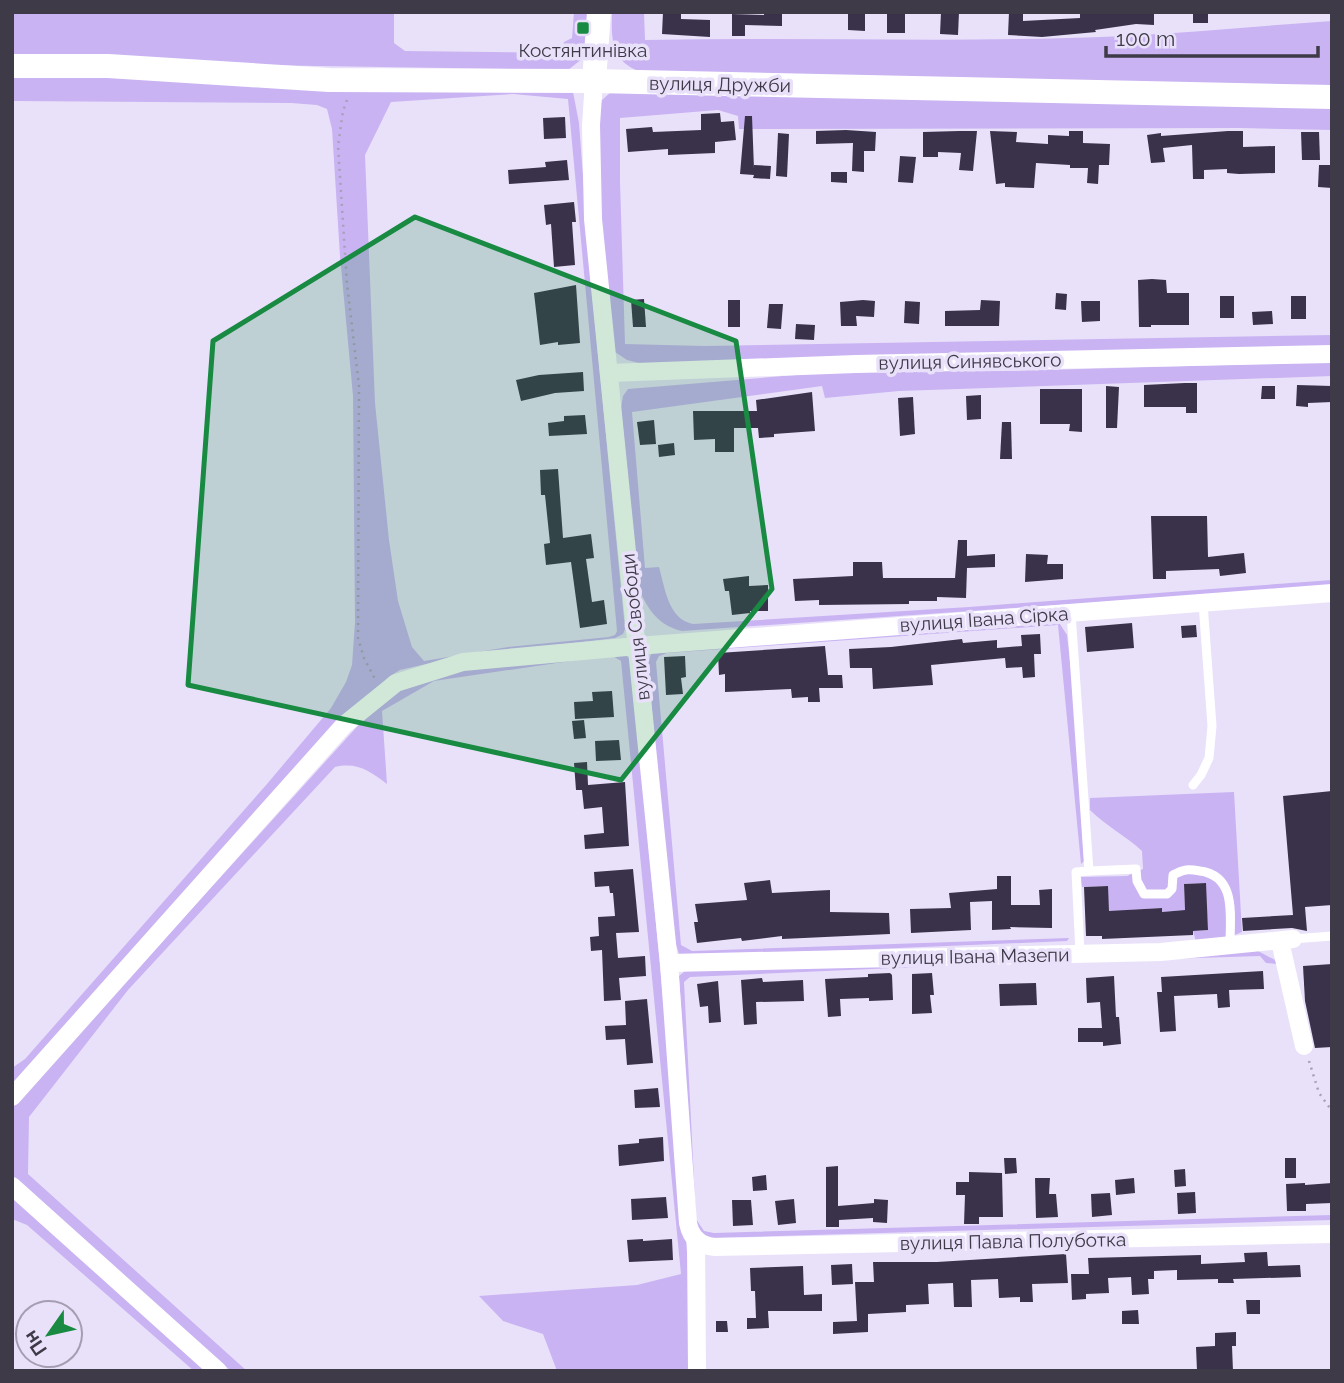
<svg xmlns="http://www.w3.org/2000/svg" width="1344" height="1383" font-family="Raleway,sans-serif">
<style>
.green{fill:#c9b3f2;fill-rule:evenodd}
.building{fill:#3a324a}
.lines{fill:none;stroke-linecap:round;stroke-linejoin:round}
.path{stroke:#a8a1b6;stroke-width:2.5;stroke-dasharray:2 5;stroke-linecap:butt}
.lane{stroke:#fff;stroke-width:9}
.street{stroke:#fff;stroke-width:18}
.secondary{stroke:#fff;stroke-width:24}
.marked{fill:#188a42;fill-opacity:0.2;stroke:#188a42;stroke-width:5;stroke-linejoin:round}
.poi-dot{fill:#188a42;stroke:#e9e1fa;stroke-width:2.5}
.labels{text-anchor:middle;stroke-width:7;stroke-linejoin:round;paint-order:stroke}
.poi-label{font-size:19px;fill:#3e3a47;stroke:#e9e1fa}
.street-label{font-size:19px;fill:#3e3a47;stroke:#e9e1fa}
</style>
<rect width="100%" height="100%" fill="#e9e1fa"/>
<!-- green -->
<g class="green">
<path d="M88,12H394V43L405,51L561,53L564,42L572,38L574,12H597L587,55L568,70L12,61V14Z"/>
<path d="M612,12H644L645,40C786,37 927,42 1068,38C1156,36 1244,27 1332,21V88L643,73C612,62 611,43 612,12Z"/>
<path d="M12,74L573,92L579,123L591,283L625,629L623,634L615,638L490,653L426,664L400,670L390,676L364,700L12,1089V1068L25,1059L267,784L331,708L346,682L352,665L355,622L353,396L340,256L332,129L327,109L317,105L291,103L12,101ZM513,94L568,99L617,631L615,635L609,637L508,647L424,661L412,647L398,601L389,540L375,403L365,155L391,102Z"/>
<path d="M612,91L1332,102V130L1241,128L739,129L738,116L718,110L620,118V182L625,344L705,346L1332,335V349L643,364L627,360L615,352L601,229L599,109L602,100Z"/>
<path d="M1332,362V376L899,391L825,398L822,386L632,412L645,568L659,567C665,588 668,619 693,624L969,607L1332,580V586L682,631C659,626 648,610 639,589L621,408L623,396L628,389L832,372L1007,371Z"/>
<path d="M1058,621L1067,635L1074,696L1084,861L1081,864L1058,625L667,653L659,656L656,662L681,945L692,951L1069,938L1067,941L686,957L679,954L671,929L648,664L651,654L658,649Z"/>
<path d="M610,650L619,651L631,659L688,1263L689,1371H557L543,1334L503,1321L479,1296L637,1285L681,1274L621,661L611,655L434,681L382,711L387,784C369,771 358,762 335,767L128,990L29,1117L28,1174L247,1371H231L12,1177V1107L364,719L393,691L422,678L460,668Z"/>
<path d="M1234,792L1242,932L1220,941L1196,942L1193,931L1208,930L1205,883L1184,884L1185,910L1162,912L1161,908L1129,910L1109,914L1107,886L1082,887L1081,877L1127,876L1143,869L1142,851C1126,836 1106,826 1090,810V798Z"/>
<path d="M1258,951L1275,960L1277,964L1266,963L1260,956L941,966L690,977L684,982L696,1219L704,1231L714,1233L1332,1215V1220L710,1238L704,1237L695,1226L679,976L685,971Z"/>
<path d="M12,1194L214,1371H194L27,1225L12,1219Z"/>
</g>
<!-- building -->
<g class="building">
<path d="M663,12H681V19L710,20V37L662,34Z"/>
<path d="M764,12H782V26L745,25V36H732V14L764,15Z"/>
<path d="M848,12H865V31L848,30Z"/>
<rect x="887" y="12" width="18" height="21"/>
<path d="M941,12H959L958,35L940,34Z"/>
<path d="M1009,12H1023V21L1080,18V12H1154V25L1136,24L1095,30L1096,32L1042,37L1008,35Z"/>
<rect x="1193" y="12" width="15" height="11"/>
<path d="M720,113L721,122L734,121L736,140L715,142V153L668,155V149L628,152L626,129L652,127L653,132L701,130V114Z"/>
<path d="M745,116H752L754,169V165L771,166L770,179L753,178L754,175L740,174Z"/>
<path d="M565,117L566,138L544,139L543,118Z"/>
<path d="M846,130L876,132L875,151H864V172L852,171L853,143L816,144V131Z"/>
<path d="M959,131H977L973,171L959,170L961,153L938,152V157H923V132Z"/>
<path d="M990,131L1017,132L1016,142L1048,144V135L1069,136V131H1083V143L1110,144L1109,165H1099L1098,184L1087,183L1088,168H1070V165L1036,163L1034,188L1005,187V183L996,184Z"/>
<path d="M1228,131H1243V147L1275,146V173L1239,174L1227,173V169L1204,170V179H1193L1192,145L1163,148L1165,162L1151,163L1147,135L1161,133V136Z"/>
<path d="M1301,132H1319L1320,160H1302Z"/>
<path d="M778,133L789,134L787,177L776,176Z"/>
<path d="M900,156L916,157L913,183L898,182Z"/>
<path d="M567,160L569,180L509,184L508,170L546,167L545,162Z"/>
<path d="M1319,165H1332V188L1318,187Z"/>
<path d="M831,172H847V183L831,182Z"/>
<path d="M574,202L576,222H572L575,265L554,267L551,224L546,225L544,205Z"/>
<path d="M1152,279L1166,280L1167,293H1189V325H1151V327H1139L1138,280Z"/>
<path d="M576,285L580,343L558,345V342L540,345L534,293Z"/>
<path d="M1056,293L1067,294L1066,310L1055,309Z"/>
<rect x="1220" y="296" width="14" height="22"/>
<rect x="1291" y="296" width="15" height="23"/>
<path d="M644,299L646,327H633L631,300Z"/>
<rect x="728" y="300" width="12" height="27"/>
<path d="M863,300L875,301L874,317L856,316L857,326H841L840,302Z"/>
<path d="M981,300L1000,301L999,326H945V311L980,310Z"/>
<path d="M905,301L920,302L919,324L904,323Z"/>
<path d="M1081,301H1100V321L1082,322Z"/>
<path d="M769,304H783L781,329L767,328Z"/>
<path d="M1272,311L1273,324L1253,325L1252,312Z"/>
<path d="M796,324L815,325L814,340L795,339Z"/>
<path d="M583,372L584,391L555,393L521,401L516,380L539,375Z"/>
<path d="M1185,383H1197V413H1186V407H1144V385Z"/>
<path d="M1297,385L1332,386V402L1308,403V407L1296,406Z"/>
<path d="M1106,386L1119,387L1117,428H1106Z"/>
<path d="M1262,386H1275V399H1261Z"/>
<path d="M1040,389H1082V432L1069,431L1070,424H1040Z"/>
<path d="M812,392L815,431L774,434V437L759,438L758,428H734V452H715V439L694,440L693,411H757L756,400Z"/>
<path d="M981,395V419L967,420L966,396Z"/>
<path d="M913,397L915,434L900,436L898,398Z"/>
<path d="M585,415L587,434L549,436L548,423L564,421V416Z"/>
<path d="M654,420L656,444L640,445L637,422Z"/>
<path d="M1002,422H1011L1012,459H1000Z"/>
<path d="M674,443L675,455L659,457L658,445Z"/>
<path d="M558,469L563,538L591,534L594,558L586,559L592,602L604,600L607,624L580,628L571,562L546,565L544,544L550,543L545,495H541L540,470Z"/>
<path d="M1151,516H1207L1208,557L1244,553L1246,573L1220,576L1219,569L1166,571V579H1153Z"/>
<path d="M958,540H967V556L995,554V567L967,568L966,598L937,597V601H909V604L819,605V600L795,601L793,579L853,576V562H882L883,578H955Z"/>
<path d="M1026,554L1048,555L1047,564H1063V579L1025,582Z"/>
<path d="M749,576V586L768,585V611H750V613L732,615L729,591H725L723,579Z"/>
<path d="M1132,623L1134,648L1087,652L1085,627Z"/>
<path d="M1196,625L1197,637L1182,638L1181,626Z"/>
<path d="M1040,634L1041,654H1034L1035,677L1023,678L1022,667L1006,668L1005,658L931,665L933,685L873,689L872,668H850L849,649L891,647L962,639L963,643L997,640V648L1022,646L1021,635Z"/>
<path d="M825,646L828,675H842L843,688H819L820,702H808V697L792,698L791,689L725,692V674L719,675L718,653Z"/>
<path d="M685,656L686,677L681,678L683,694L666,695L664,657Z"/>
<path d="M612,691L614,717L575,719L574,702L593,701L592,692Z"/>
<path d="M584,720L586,738L574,739L572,721Z"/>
<path d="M619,740L621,760L596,761L595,741Z"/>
<path d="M587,762L588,785L625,782L629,846L585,849L584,835L604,833L602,807L584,809L582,790H576L574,763Z"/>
<path d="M1332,791V905L1305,907L1307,931L1292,928L1243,931L1242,918L1293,915L1283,796Z"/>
<path d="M633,869L639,932L616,933L618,958L645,956L646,976L619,978L621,1000L604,1001L602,950L591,951L590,937L599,936L598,917L615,916L613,893H610L609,886L595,887L594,872Z"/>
<path d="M997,876H1011V905H1040L1039,890L1052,889V928L1010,927L1011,929L992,930V901L970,902L971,930L911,933L910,909L951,908L949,893L997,889Z"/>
<path d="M770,880L772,893L830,890V912L889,913L890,934L782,939V936L742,941L741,938L697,943L694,922H698L695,904L747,900L744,883Z"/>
<path d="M1206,883L1208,930L1193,931V935L1102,939V936H1086L1084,887L1108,886L1109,911L1162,908V912L1185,910L1184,884Z"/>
<path d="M1332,964V1047L1315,1048L1305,1001L1303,966Z"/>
<path d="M1263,971L1264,989L1229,990L1230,1007L1218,1008L1217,994L1174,996L1176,1031L1160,1032L1157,992H1162L1161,977Z"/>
<path d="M890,973L892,975L893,1000L869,1001V998L840,999L841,1016L828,1017L825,979L868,977V974Z"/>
<path d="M932,973L934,995H930L932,1013L912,1014V974Z"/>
<path d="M1114,976L1116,1017H1119L1121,1044L1103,1046V1042H1078V1028H1102L1100,1002L1087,1003L1086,978Z"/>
<path d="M762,978L763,982L803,980L804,1001L756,1002L757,1024L744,1025L741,980Z"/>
<path d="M718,981L721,1022L709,1023L708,1006L700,1007L697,984Z"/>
<path d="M1036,983L1037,1005L1000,1006L999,984Z"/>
<path d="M647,999L653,1063L627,1065L625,1039L606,1040L605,1026L626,1025L625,1001Z"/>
<path d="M658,1088L660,1107L635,1108L634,1090Z"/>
<path d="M663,1137L664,1161L619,1166L618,1145L639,1143V1139Z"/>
<path d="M1004,1158H1016L1017,1173L1005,1174Z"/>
<rect x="1285" y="1158" width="11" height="20"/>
<path d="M838,1166V1206L874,1203V1199L888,1200L887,1223L873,1222V1218L839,1220V1227H826V1167Z"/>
<path d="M1185,1169L1186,1186L1175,1187L1174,1170Z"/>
<path d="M969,1172L1002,1173L1003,1217H979V1224H964L965,1195H956V1182H969Z"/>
<path d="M766,1175L767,1190L753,1191L752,1177Z"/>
<path d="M1035,1178H1050L1049,1194H1056L1058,1217L1036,1218Z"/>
<path d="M1134,1178L1135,1193L1116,1195L1115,1180Z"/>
<path d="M1305,1183V1185L1332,1183V1203L1306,1204V1211H1287L1286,1184Z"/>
<path d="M1195,1192L1196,1213L1178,1214L1177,1193Z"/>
<path d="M1110,1193L1112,1215L1092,1217L1091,1194Z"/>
<path d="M666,1197L668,1218L632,1220L631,1199Z"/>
<path d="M794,1199L796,1223L778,1225L775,1201Z"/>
<path d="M732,1200H751L753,1225L733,1226Z"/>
<path d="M643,1239V1241L672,1239L673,1260L629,1262L627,1240Z"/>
<path d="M1267,1252L1268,1266L1300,1265L1301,1277L1233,1279L1234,1283H1218V1279L1177,1280V1270L1154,1271V1279H1148L1149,1294L1132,1295L1131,1277L1108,1278L1109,1293L1086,1294V1299L1072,1300L1071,1274H1089L1088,1258L1201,1255V1264L1245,1262L1244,1253Z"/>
<path d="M1066,1254L1068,1283L1032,1284L1033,1302H1020V1297L999,1298L998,1279L971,1280L972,1307H954L953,1283L928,1284L929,1304L906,1305V1312L868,1314V1332L833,1334V1322L857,1321L855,1282H874L873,1262H937Z"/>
<path d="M852,1264L853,1284L832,1285L831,1265Z"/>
<path d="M803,1266L804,1295L822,1294V1311H768L769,1328L747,1329V1318H756L755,1291H751L750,1268Z"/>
<path d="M1246,1300H1260V1314H1247Z"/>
<path d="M1138,1310L1139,1324H1122V1311Z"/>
<path d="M716,1321H727L728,1332H716Z"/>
<path d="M1236,1332V1346H1232L1233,1371H1197L1196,1347L1215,1346V1333Z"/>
</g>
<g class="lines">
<!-- path -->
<g class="path">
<path d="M347,100L343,111L338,146L347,284L359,386L358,638L364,658L375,679"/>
<path d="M1309,1061L1319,1093L1332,1111"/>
</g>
<!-- lane -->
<g class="lane">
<path d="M1071,613L1089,871L1076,872L1080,953"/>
<path d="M1193,785L1201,775L1209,758L1212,726L1203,603"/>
<path d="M1089,871L1136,869L1137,881L1144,894H1167L1172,889L1173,875C1184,869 1188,869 1200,871C1237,876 1230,916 1230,945"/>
<path d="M1293,939L1332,936"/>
</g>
<!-- street -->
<g class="street">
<path d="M594,81L591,125L593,219L669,963L688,1223C691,1238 700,1246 715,1247L1332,1234"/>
<path d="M609,373L856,364L1332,354"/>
<path d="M1280,941L1304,1046"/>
<path d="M669,963L1161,952L1293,939"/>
<path d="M12,1097L344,725L396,683L463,662L637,646L1332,593"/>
<path d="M12,1186L218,1371"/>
<path d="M696,1239L697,1371"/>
</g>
<!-- secondary -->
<g class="secondary">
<path d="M12,66H108L329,80L594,81L1332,97"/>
<path d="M594,81L599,12"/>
</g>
</g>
<!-- marked area -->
<path class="marked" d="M415,217L736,341L772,589L621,780L188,685L213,341Z"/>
<!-- markers -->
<rect class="poi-dot" x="576" y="21" width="14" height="14" rx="3.5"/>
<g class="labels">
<!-- poi labels -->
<g class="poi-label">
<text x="583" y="57">Костянтинівка</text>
</g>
<!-- street labels -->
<g class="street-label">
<text transform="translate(720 84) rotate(1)" y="7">вулиця Дружби</text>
<text transform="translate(970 361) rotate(-1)" y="7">вулиця Синявського</text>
<text transform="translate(984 619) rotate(-4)" y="7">вулиця Івана Сірка</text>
<text transform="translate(635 627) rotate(-96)" y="7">вулиця Свободи</text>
<text transform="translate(975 956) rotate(-1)" y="7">вулиця Івана Мазепи</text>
<text transform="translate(1013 1241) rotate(-1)" y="7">вулиця Павла Полуботка</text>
</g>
</g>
<!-- border -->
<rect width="1344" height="1383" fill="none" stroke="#3e3a47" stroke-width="28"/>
<!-- north arrow -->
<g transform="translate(49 1334) rotate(236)"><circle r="33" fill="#e9e1fa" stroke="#a59eb2" stroke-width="2"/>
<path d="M0-5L12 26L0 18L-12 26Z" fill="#188a42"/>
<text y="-10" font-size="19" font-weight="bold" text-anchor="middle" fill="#3e3a47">Пн</text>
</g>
<!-- scale -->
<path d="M1106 46v10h212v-10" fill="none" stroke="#3e3a47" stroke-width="3.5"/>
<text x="1116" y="46" font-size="21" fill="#3e3a47" stroke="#e9e1fa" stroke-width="5" paint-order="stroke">100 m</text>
</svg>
